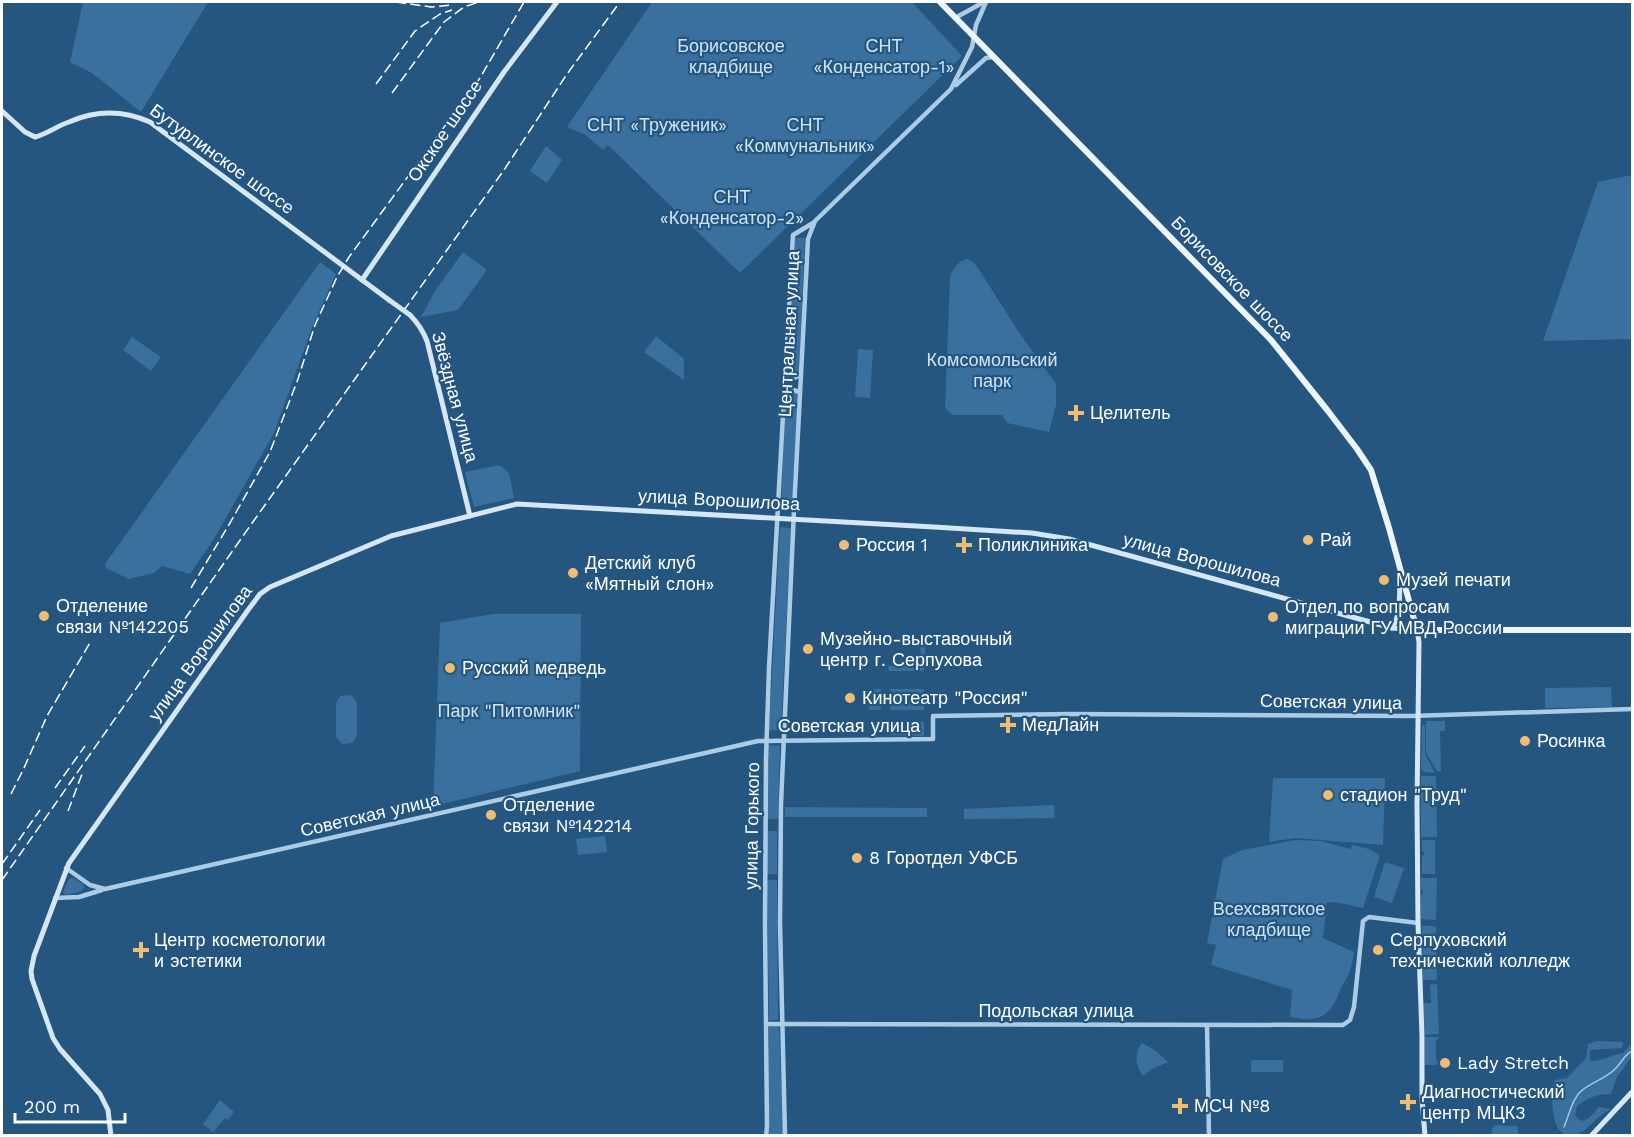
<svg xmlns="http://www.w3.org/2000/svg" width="1634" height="1137" font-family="'Work Sans',sans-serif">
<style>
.green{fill:#3a709d}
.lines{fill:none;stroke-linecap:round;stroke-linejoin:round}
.stream{stroke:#a0c9e7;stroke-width:1.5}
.tertiary{stroke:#accce6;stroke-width:4.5}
.secondary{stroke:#d5e7f5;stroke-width:5}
.primary{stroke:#edf5fd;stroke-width:6}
.rail{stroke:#fff;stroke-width:1.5;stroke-dasharray:10 4.5;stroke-linecap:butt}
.secondary-bridge{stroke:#d5e7f5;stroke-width:5}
.poi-dot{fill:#efbd70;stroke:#255680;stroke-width:2}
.labels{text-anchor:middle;stroke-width:4.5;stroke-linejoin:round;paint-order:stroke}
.park-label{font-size:18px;fill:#cfe4f5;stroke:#255680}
.street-label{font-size:18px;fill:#fff;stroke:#255680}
.poi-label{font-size:18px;fill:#fff;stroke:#255680;text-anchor:start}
</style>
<rect width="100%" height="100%" fill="#255680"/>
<!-- green -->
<g class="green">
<path d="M83,2H208L141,112L92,73L70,62Z"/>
<path d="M652,2H912L962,56L740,273L608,145L603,150L586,135L567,127Z"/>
<path d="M546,146L562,160L547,183L530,171Z"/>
<path d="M1632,175V339L1543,341L1598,182Z"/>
<path d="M795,238H805L799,373L793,376L790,375L788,371Z"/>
<path d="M463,252L487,270L458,310L421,317L435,291Z"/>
<path d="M967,259L973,262L978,268L1018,331L1056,384V405L1049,432L1007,423L1002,415H953L945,408L950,277C953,268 958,261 967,259Z"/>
<path d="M320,262L336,274L313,325L274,433L215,537L190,574L162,566L154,573L129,579L106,568L105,564Z"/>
<path d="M656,336L684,359V380L644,352Z"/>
<path d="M132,337L161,357L151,371L123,350Z"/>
<path d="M858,349L873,350L870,398L855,397Z"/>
<path d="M792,391L796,393L798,396L792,508L781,507L786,395L788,392Z"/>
<path d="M499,465L509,473L514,498L474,507L465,472Z"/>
<path d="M780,527L791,528L781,730H769Z"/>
<path d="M493,614H581L580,771L433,806L440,623Z"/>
<path d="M920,637L925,638V666L923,671H889L888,666L921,665Z"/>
<path d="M1611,687L1612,707L1545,708V688Z"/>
<rect x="869" y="689" width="12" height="21"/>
<rect x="890" y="689" width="34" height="21"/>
<path d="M351,695L357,702V736L352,743L342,744L336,737V703L340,696Z"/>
<path d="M1426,721H1445V731H1440L1441,772L1437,771L1426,753Z"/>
<path d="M890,722H924V736L890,735Z"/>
<path d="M1422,725H1425V754L1435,773L1424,772L1421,768Z"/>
<path d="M768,745L780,746L778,819H768Z"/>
<path d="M1421,776H1436L1437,837H1421Z"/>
<path d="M1273,778H1385L1383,845L1295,838L1269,842Z"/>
<path d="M1054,805L1055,818L964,819V809Z"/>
<path d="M785,807L927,808V817H785Z"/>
<rect x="767" y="831" width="10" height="43"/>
<path d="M605,836L607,852L578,855L576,839Z"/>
<path d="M1296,840L1320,841L1351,849L1352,845L1369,849L1380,855L1363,908L1340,903L1327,902L1323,938L1354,952C1353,958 1352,965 1350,971C1348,977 1344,982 1341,988C1331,1015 1321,1024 1290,1017L1292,990L1211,965L1216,945L1207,943L1223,859L1242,850Z"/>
<path d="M1422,840H1435V874H1422V856L1424,855V852L1422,851Z"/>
<path d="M1385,862L1404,868L1392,903L1374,897Z"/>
<path d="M73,878L83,884L84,888L80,892L66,895L63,892L69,879Z"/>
<path d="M1421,878H1437L1436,920L1421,919V895L1423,894V890L1421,889Z"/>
<path d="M767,880H777L778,1020H769Z"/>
<path d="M1422,926H1436L1437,980H1423Z"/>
<path d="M1437,984L1439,1034L1425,1035L1423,1003H1431L1430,985Z"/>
<path d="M769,1026H779L783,1135L768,1136Z"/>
<path d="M1425,1037H1439L1436,1041V1060L1438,1061L1437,1065H1425Z"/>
<path d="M1597,1041L1623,1042L1622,1048L1590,1050V1061C1602,1061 1611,1055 1623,1053L1630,1045L1632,1044V1056L1617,1077L1611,1094C1596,1094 1588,1098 1577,1106L1575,1116L1582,1121L1589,1118L1599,1107L1611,1109C1607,1112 1602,1114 1599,1117C1586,1128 1584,1136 1565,1135C1564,1134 1559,1130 1558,1129C1552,1117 1550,1092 1555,1080L1567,1078L1586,1058L1588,1044Z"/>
<path d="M1142,1043L1156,1051L1168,1062L1152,1069L1143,1076C1135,1066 1134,1053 1142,1043Z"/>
<rect x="1251" y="1060" width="32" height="12"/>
<path d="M220,1100L234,1112L228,1120L225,1118L213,1132L203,1124Z"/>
<path d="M1496,1125L1517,1126L1519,1135H1492V1128Z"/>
</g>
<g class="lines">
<!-- stream -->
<path class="stream" d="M1564,1127C1569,1116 1571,1101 1580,1092C1591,1082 1606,1079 1616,1068C1622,1062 1624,1055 1632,1051"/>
<!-- tertiary -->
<g class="tertiary">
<path d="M955,18L984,2"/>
<path d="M956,85L986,58L993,57"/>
<path d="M786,373L790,377L794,378L800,375"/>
<path d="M785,392C790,388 794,389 800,393"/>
<path d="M66,868L90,885L105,889L758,741L933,739V716L1070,714L1411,716L1632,709"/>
<path d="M55,898L79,897L102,890"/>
<path d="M766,1024L1343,1025L1350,1020L1354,1007L1363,921L1369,917L1418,923"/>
<path d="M1207,1025L1209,1136"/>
<path d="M766,1136L767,1126L765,924L766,758L769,668L793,235L813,223"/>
<path d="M785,1136L780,923L781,804L794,510L808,239L815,221L951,89L972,47L976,25L986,2"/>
</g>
<!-- secondary -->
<g class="secondary">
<path d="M2,111L25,132L35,137C47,134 57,126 69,122C96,110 123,110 150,122L389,300"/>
<path d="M362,280L504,72L557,2"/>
<path d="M410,315C418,323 423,331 427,341L470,516"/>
<path d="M1392,628C1402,614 1399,589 1400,572"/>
<path d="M111,1136L108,1110L100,1094L60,1049L53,1038L32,979L31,971L34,956L69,863L248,610L260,594L270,587L391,536L517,504L934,527L1032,533L1069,539L1392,628L1417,630L1419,642L1417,804L1418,923L1422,1036V1098L1425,1136"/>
<path d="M1591,1136L1632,1092"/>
</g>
<!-- primary -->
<path class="primary" d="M940,2L1271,340L1328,411L1357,449L1371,470L1389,528L1417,630H1632"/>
<!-- rail -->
<g class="rail">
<path d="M396,2L431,7L451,5"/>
<path d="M376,84L415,31L440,14L452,10"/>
<path d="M392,93L444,22L464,7L479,2"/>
<path d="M191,588L230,523L270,452L298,379L315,325L337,277L349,257L480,78L524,2"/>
<path d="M55,788L85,746"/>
<path d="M11,794L24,768L47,716L91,641"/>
<path d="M68,811L82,774"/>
<path d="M2,864L40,810"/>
<path d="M2,880L250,526L504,170L567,74L620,2"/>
</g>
<!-- secondary-bridge -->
<path class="secondary-bridge" d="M389,300L410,315"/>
</g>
<!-- markers -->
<g class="poi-dot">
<path d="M1073 404h6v6h6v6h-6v6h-6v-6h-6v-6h6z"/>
<circle cx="1308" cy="540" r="6"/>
<circle cx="844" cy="545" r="6"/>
<path d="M961 536h6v6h6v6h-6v6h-6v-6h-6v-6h6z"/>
<circle cx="573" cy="573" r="6"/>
<circle cx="1384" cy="580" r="6"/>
<circle cx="44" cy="616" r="6"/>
<circle cx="1273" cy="617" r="6"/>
<circle cx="808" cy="649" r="6"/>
<circle cx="450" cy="668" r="6"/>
<circle cx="850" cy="698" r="6"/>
<path d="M1005 716h6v6h6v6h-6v6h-6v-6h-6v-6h6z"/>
<circle cx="1525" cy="741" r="6"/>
<circle cx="1328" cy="795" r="6"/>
<circle cx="491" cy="815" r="6"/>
<circle cx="857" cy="858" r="6"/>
<path d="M138 941h6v6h6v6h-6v6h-6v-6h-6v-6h6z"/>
<circle cx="1378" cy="950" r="6"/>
<circle cx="1445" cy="1063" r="6"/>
<path d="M1405 1093h6v6h6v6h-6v6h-6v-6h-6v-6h6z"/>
<path d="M1177 1097h6v6h6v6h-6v6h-6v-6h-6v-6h6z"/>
</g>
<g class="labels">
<!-- park labels -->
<g class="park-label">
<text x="731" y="52">Борисовское<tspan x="731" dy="21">кладбище</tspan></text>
<text x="884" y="52">СНТ<tspan x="884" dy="21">«Конденсатор-1»</tspan></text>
<text x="657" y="131">СНТ «Труженик»</text>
<text x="805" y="131">СНТ<tspan x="805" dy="21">«Коммунальник»</tspan></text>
<text x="732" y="203">СНТ<tspan x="732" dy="21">«Конденсатор-2»</tspan></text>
<text x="992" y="366">Комсомольский<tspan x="992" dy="21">парк</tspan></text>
<text x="509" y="717">Парк "Питомник"</text>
<text x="1269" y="915">Всехсвятское<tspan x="1269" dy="21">кладбище</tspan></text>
</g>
<!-- street labels -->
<g class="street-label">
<text transform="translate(445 131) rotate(-56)" y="6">Окское шоссе</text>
<text transform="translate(222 159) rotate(36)" y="6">Бутурлинское шоссе</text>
<text transform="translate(1232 279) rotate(46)" y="6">Борисовское шоссе</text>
<text transform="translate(789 334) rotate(-87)" y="6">Центральная улица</text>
<text transform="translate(455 397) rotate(75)" y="6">Звёздная улица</text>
<text transform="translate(719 500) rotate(3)" y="6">улица Ворошилова</text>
<text transform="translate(1202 560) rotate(15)" y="6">улица Ворошилова</text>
<text transform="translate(200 653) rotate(-54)" y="6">улица Ворошилова</text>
<text transform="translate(1331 702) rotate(1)" y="6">Советская улица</text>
<text x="849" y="732">Советская улица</text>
<text transform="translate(370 815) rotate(-13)" y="6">Советская улица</text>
<text transform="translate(752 826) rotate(-89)" y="6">улица Горького</text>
<text x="1056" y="1017">Подольская улица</text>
</g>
<!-- poi labels -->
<g class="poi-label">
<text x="1090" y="419">Целитель</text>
<text x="1320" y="546">Рай</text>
<text x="856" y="551">Россия 1</text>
<text x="978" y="551">Поликлиника</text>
<text x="585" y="569">Детский клуб<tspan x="585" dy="21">«Мятный слон»</tspan></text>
<text x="1396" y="586">Музей печати</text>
<text x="56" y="612">Отделение<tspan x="56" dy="21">связи №142205</tspan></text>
<text x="1285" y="613">Отдел по вопросам<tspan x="1285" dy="21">миграции ГУ МВД России</tspan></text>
<text x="820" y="645">Музейно-выставочный<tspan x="820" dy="21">центр г. Серпухова</tspan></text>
<text x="462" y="674">Русский медведь</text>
<text x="862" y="704">Кинотеатр "Россия"</text>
<text x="1022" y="731">МедЛайн</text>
<text x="1537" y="747">Росинка</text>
<text x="1340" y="801">стадион "Труд"</text>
<text x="503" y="811">Отделение<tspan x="503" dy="21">связи №142214</tspan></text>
<text x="869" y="864">8 Горотдел УФСБ</text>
<text x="154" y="946">Центр косметологии<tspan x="154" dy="21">и эстетики</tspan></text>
<text x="1390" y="946">Серпуховский<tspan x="1390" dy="21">технический колледж</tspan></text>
<text x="1457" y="1069">Lady Stretch</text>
<text x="1422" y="1098">Диагностический<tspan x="1422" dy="21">центр МЦК3</tspan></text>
<text x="1194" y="1112">МСЧ №8</text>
</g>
</g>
<!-- border -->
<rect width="1634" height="1137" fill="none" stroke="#ffffff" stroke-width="6"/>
<!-- scale -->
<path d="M15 1113v9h110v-9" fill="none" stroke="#ffffff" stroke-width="3"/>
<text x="24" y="1113" font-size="18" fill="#ffffff" stroke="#255680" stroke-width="4.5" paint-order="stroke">200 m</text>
</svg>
